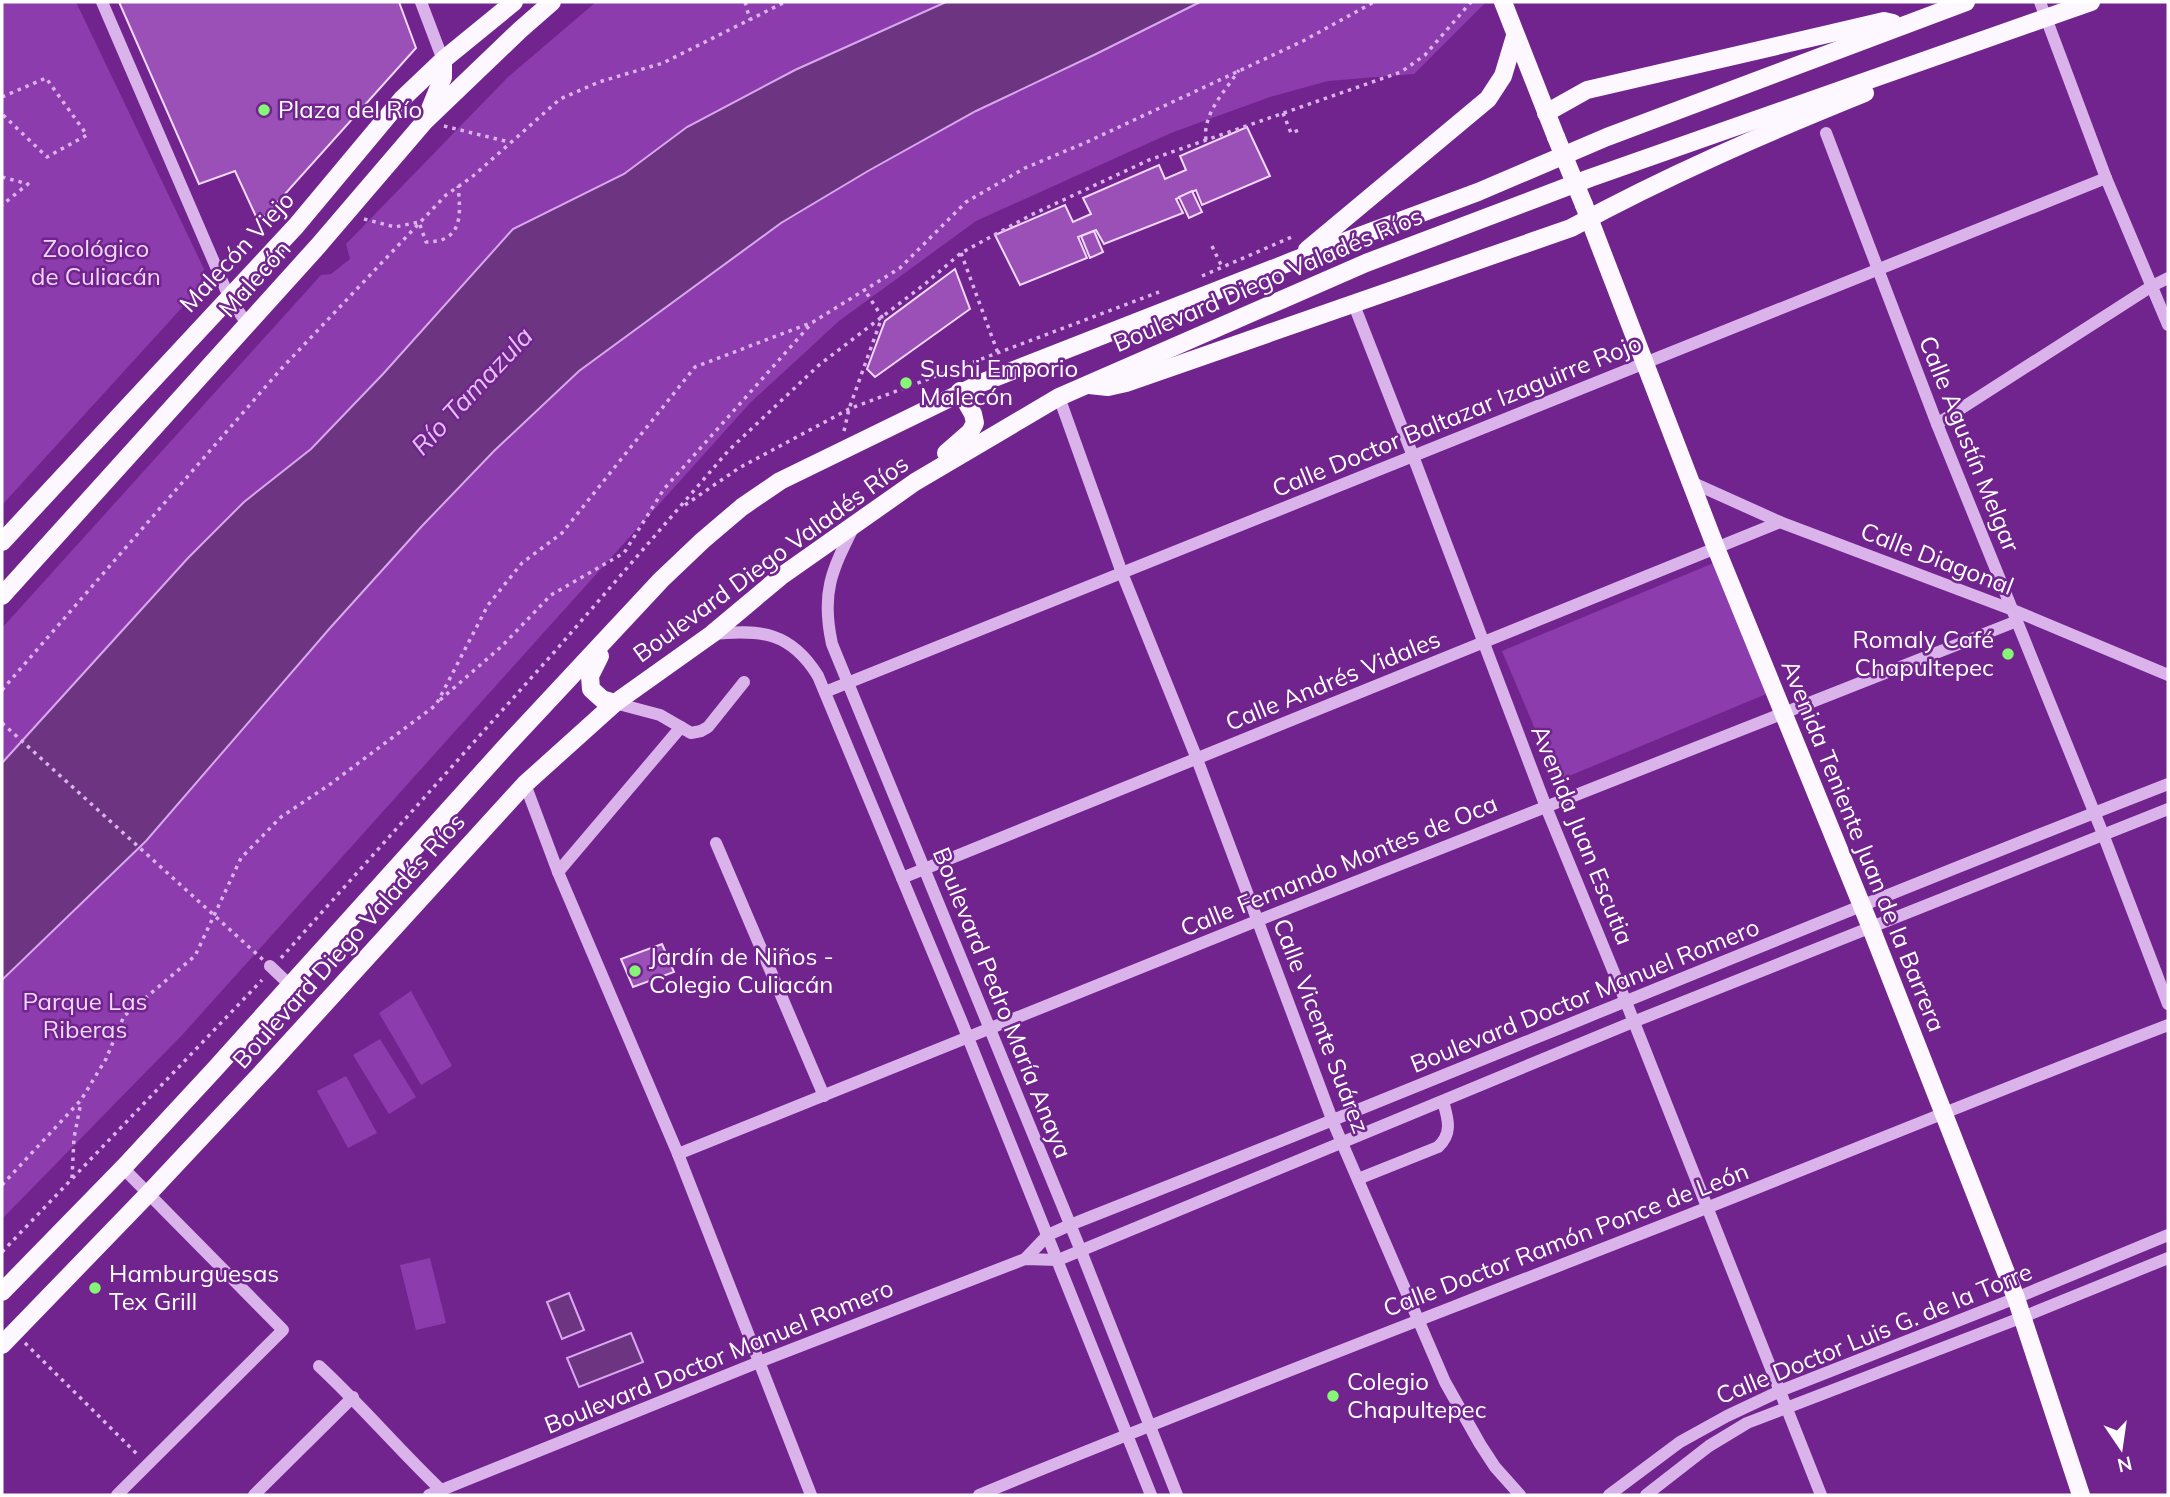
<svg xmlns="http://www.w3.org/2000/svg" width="2170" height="1497" font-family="Mulish,sans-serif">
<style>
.green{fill:#8c3cad}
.water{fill:#6d3482;stroke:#d8a8ec;stroke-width:2}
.building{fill:#9a50b6;stroke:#efd8f8;stroke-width:2}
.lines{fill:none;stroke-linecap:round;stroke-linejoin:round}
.path{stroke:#dbb3eb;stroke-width:3.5;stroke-dasharray:3.5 5;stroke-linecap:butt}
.minor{stroke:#dbb3eb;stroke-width:12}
.major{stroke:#fdf8ff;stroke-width:18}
.path-bridge{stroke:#dbb3eb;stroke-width:3.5;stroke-dasharray:3.5 5;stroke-linecap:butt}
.major-bridge{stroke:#fdf8ff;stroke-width:18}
.poi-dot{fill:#86f677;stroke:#71248e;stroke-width:2.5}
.labels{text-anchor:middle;stroke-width:5;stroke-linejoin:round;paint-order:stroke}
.poi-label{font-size:24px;fill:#fff;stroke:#71248e;text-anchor:start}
.park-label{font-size:24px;fill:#efd8f8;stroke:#71248e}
.street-label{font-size:24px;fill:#fff;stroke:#71248e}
.water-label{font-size:26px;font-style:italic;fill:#e3bff2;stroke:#71248e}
</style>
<rect width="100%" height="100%" fill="#71248e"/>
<!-- green -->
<g class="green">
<path d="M2,2H76L204,269L198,290L2,505Z"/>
<path d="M596,2H946L795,70L687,127L624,174L513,229L383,374L311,449L244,502L188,558L2,763V628L321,275L331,274L350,259L346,244L508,77Z"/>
<path d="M1200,2H1486L1414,74L1328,81L1270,97L1171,133L976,221L839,321L750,403L183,1034L2,1219V980L146,841L330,628L422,526L494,451L579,371L781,223L868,171L976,111L1096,54Z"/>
<path d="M1716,562L1771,692L1557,781L1502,651Z"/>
<path d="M411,991L452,1066L421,1085L379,1013Z"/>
<path d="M380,1039L416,1097L389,1114L353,1055Z"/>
<path d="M346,1076L377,1133L348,1148L317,1091Z"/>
<path d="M430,1258L446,1323L416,1330L400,1265Z"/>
</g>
<!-- water -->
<g class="water">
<path d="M946,2H1200L1096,54L976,111L868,171L781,223L579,371L494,451L422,526L330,628L146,841L2,980V763L188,558L244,502L311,449L383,374L513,229L624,174L687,127L795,70Z"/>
<path d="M569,1293L584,1330L562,1339L547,1302Z"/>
<path d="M631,1333L643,1362L579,1387L567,1358Z"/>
</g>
<!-- building -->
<g class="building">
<path d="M119,2H399L416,48L259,223L235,171L199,184Z"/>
<path d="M1247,127L1270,176L1202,205L1196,190L1176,199L1183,213L1104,244L1096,230L1078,237L1087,258L1020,285L995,235L1065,205L1073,222L1091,214L1083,198L1159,165L1165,179L1186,170L1180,156Z"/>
<path d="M1192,191L1202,212L1189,218L1179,197Z"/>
<path d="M1094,231L1103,252L1090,258L1081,236Z"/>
<path d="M955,269L970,309L875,377L867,369L885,321Z"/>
<path d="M662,944L674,972L633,987L621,959Z"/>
</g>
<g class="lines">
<!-- path -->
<g class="path">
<path d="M745,2L750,20"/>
<path d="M2,97L46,78L87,135L47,157L2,114"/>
<path d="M1283,113L1291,133L1299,130"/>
<path d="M444,126L509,142"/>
<path d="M1206,140C1202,114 1226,90 1239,70"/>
<path d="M2,177L28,184L2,205"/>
<path d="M364,219L395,227L419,222L426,242C463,242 461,215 458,186"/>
<path d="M1212,246L1222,267"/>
<path d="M961,253L999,356"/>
<path d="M1202,276L1294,236"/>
<path d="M844,431L849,409L882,317L864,289"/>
<path d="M685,505L739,468L849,409L1159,292"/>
<path d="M2,690L281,369L446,195L472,177L560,99L599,82L663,63L785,2"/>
<path d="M440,700L502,646L551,595L624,553L664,489L811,324"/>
<path d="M281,958L557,649L729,450L819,365L925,284L961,253L1031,215L1149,160L1401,72L1425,55L1471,2"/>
<path d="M72,1178L74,1138L81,1102"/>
<path d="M2,1185L81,1100L106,1059L124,1016L195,956L241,858L281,817L329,785L436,705L488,605L522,563L562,533L695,367L813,322L900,268L966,202L1025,168L1087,142L1303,41L1374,2"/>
<path d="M2,1252L262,980"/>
<path d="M25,1343L139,1456"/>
</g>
<!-- minor -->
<g class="minor">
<path d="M102,2L229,297L247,324"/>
<path d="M421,2L443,60"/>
<path d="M2040,2L2106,178L2168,325"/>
<path d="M1826,133L1937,424L2103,834L2168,1004"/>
<path d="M1354,305L1413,456L1546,807L1626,1002L1821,1495"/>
<path d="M1059,397L1122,573L1197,759L1333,1122L1445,1382L1480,1444L1495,1467L1520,1495"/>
<path d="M1937,424L2152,286L2168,278"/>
<path d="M1691,482L1780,522L2013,610L2168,675"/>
<path d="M854,526C831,572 821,593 832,644L1081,1251L1177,1495"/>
<path d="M712,634C761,629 791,632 818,676L961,1020L1151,1495"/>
<path d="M825,692L2106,178"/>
<path d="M615,703L660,715L691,733L701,731L708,727L744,682"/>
<path d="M525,784L558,872L678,1154L811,1495"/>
<path d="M716,843L824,1096"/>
<path d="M558,872L681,727"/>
<path d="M902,878L1780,522"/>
<path d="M270,966L291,986"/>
<path d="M678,1154L1259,920L2017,621"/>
<path d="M1358,1179L1438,1147C1453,1133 1448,1119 1443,1101"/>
<path d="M1025,1259L1048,1235L1070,1225C1437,1081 1800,927 2168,784"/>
<path d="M319,1366C362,1406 399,1450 441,1490"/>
<path d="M117,1495L283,1330L123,1168"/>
<path d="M254,1495L353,1397"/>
<path d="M429,1495L759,1362L1025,1259L1058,1260L1633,1022L2168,809"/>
<path d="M979,1495C1194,1406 1413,1323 1630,1238C1810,1168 1988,1094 2168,1025"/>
<path d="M1609,1495L1680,1442L1727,1416L1780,1391L2016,1298L2168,1235"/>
<path d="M1646,1495L1709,1446L1747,1423L2023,1317L2168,1258"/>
</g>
<!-- major -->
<g class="major">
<path d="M1503,2L1556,137"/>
<path d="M1546,113L1587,90L1884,21L1893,23"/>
<path d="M428,114L443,77V60"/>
<path d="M1584,205L1716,548L1871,928L2016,1298L2081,1495"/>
<path d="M1307,250L1488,99L1503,76L1515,36"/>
<path d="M1089,385L1108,387L1126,383L1571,228C1666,176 1766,133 1865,93"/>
<path d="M946,453L970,432L975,423L973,414L960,391"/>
<path d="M2,542L296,226L402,99L443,60L514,2"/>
<path d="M2,596L318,246L425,121L520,30L552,2"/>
<path d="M600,656L590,676L591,689L602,699L615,703"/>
<path d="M2,1292L123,1168L213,1071L507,745L661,580L702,541L742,507L780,481L981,383L1295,260L1478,192L1607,137L1966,2"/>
<path d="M2,1345L149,1193L268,1066L525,784L615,703L712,634L780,577L915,482L1059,397L1366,263L1590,178L2091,2"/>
</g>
<!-- path-bridge -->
<path class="path-bridge" d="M2,723L270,966"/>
<!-- major-bridge -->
<path class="major-bridge" d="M1556,137L1584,205"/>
</g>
<!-- markers -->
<g class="poi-dot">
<circle cx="264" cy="110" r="7"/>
<circle cx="906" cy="383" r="7"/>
<circle cx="2008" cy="654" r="7"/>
<circle cx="635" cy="971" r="7"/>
<circle cx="95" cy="1288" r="7"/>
<circle cx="1333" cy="1396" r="7"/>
</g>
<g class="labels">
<!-- poi labels -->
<g class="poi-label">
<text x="278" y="118">Plaza del Río</text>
<text x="920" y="377">Sushi Emporio<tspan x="920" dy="28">Malecón</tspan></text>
<text x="1994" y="648" text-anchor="end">Romaly Café<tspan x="1994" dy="28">Chapultepec</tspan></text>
<text x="649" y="965">Jardín de Niños -<tspan x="649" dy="28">Colegio Culiacán</tspan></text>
<text x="109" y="1282">Hamburguesas<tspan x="109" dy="28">Tex Grill</tspan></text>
<text x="1347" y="1390">Colegio<tspan x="1347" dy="28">Chapultepec</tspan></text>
</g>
<!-- park labels -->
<g class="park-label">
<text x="96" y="257">Zoológico<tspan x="96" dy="28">de Culiacán</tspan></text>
<text x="85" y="1010">Parque Las<tspan x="85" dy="28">Riberas</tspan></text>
</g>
<!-- street labels -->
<g class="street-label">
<text transform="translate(237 252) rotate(-47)" y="8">Malecón Viejo</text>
<text transform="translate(255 279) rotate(-48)" y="8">Malecón</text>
<text transform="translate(1268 280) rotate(-23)" y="8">Boulevard Diego Valadés Ríos</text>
<text transform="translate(1457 416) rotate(-22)" y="8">Calle Doctor Baltazar Izaguirre Rojo</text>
<text transform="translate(1969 444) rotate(68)" y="8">Calle Agustín Melgar</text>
<text transform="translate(771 559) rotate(-36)" y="8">Boulevard Diego Valadés Ríos</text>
<text transform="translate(1937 559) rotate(21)" y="8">Calle Diagonal</text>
<text transform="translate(1333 681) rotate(-22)" y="8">Calle Andrés Vidales</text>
<text transform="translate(1582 835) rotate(68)" y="8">Avenida Juan Escutia</text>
<text transform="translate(1863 846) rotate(68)" y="8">Avenida Teniente Juan de la Barrera</text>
<text transform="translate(1339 866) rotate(-22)" y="8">Calle Fernando Montes de Oca</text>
<text transform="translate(349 941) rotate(-48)" y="8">Boulevard Diego Valadés Ríos</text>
<text transform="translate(1585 996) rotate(-22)" y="8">Boulevard Doctor Manuel Romero</text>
<text transform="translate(1002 1003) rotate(68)" y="8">Boulevard Pedro María Anaya</text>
<text transform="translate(1321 1026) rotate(69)" y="8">Calle Vicente Suárez</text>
<text transform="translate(1566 1240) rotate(-21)" y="8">Calle Doctor Ramón Ponce de León</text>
<text transform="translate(1874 1334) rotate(-22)" y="8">Calle Doctor Luis G. de la Torre</text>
<text transform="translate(719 1357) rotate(-22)" y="8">Boulevard Doctor Manuel Romero</text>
</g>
<!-- water labels -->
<g class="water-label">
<text transform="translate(472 391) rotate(-47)" y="9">Río Tamazula</text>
</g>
</g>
<!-- border -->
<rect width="2170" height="1497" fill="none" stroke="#ffffff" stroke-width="7"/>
<!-- north arrow -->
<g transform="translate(2121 1448) rotate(167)" stroke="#71248e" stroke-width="5" paint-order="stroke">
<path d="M0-5L12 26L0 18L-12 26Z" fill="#ffffff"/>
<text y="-10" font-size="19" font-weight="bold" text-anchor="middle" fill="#ffffff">N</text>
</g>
</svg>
